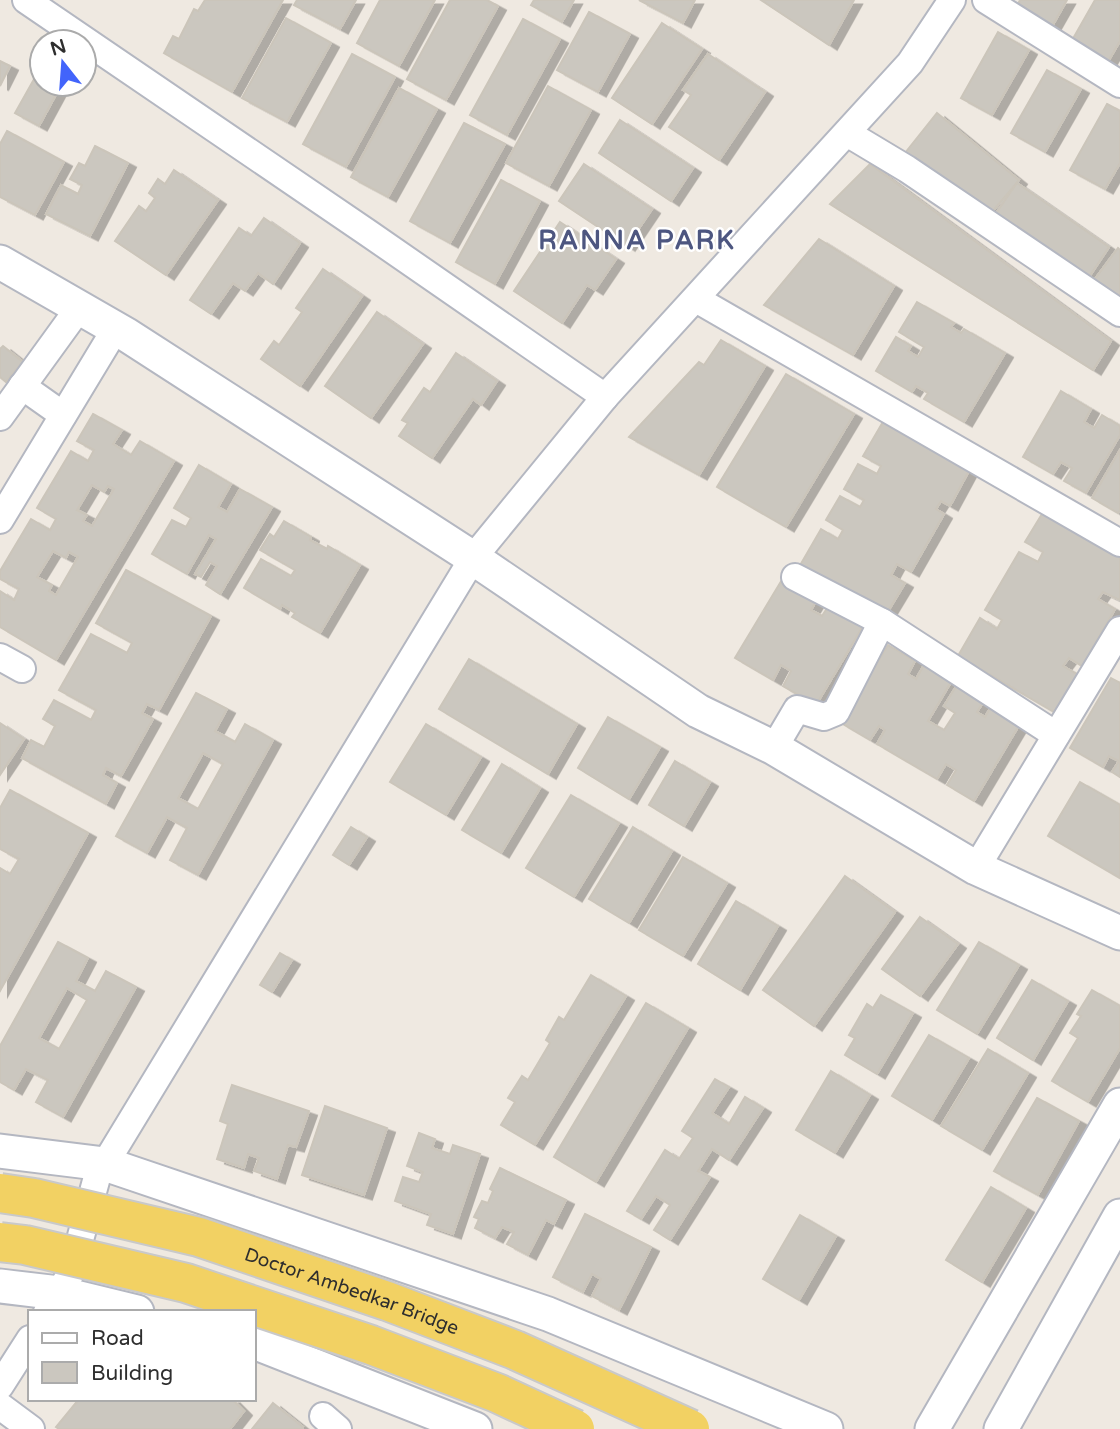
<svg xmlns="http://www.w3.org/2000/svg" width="1120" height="1429" font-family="'Varela Round',sans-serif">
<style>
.building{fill:#cbc7bf;stroke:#cbc5ba;stroke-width:2;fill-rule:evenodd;filter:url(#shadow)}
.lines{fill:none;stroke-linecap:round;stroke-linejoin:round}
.minor-casing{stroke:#b4b7c1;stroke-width:30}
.tertiary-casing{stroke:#b4b7c1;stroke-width:37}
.minor{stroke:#fff;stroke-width:26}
.tertiary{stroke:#fff;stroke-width:33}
.primary-bridge-casing{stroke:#c9c9c9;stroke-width:42;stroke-linecap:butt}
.primary-bridge{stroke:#f2d163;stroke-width:38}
.labels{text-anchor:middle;stroke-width:5;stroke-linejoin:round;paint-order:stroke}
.street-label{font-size:19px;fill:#2e2e2e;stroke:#fff}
.district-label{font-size:26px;font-weight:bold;letter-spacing:2px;fill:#4d5680;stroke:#fff}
</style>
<defs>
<filter id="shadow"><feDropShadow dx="8" dy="4.5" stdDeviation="0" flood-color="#0004"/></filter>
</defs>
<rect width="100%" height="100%" fill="#efe9e1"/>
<!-- building -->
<g class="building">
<path d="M205,0H283L232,92L164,53L173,36L179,39L194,9L198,11Z"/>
<path d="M297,0H356L340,29L294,5Z"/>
<path d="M380,0H435L399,66L357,43Z"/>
<path d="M450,0H487L498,6L446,100L407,79Z"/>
<path d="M534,0H574L562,22L531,5Z"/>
<path d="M639,0H695L683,23Z"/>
<path d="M761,0H854L829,45Z"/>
<path d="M1020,0H1067L1050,30L1015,10Z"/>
<path d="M1095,0H1120V41L1106,65L1070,44Z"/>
<path d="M589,12L630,34L598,92L557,70Z"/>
<path d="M286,18L331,43L287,122L242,98Z"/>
<path d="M523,19L560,39L507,135L470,115Z"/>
<path d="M662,23L702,49L652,124L612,98Z"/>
<path d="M998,32L1029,50L992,115L961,98Z"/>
<path d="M352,54L395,77L346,167L303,144Z"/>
<path d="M708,54L765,92L719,160L669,127L691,95L683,90Z"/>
<path d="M0,61L10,66L0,86Z"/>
<path d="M1047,70L1081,89L1045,152L1011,133Z"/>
<path d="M37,74L42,77V84H55L60,87L39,126L15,113Z"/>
<path d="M548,86L591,110L549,186L506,163Z"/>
<path d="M399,88L437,109L388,197L351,177Z"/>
<path d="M1107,104L1120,111V163L1105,189L1070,170Z"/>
<path d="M937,113L1019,180L986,219L905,153Z"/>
<path d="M620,120L693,168L671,201L599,153Z"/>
<path d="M464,123L505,144L450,243L410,221Z"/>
<path d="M7,131L64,162L35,215L0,197V144Z"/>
<path d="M95,146L128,163L90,236L46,214L61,185L78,194L82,185L70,179L79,163L85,166Z"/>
<path d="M584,164L652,209L627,246L559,201Z"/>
<path d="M870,164L1111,341L1093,370L830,204Z"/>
<path d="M174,170L218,200L166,275L115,241L139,206L146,211L155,198L149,193L158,179L165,184Z"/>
<path d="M501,180L540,201L495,284L456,262Z"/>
<path d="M1017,183L1109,247L1085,283L992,219Z"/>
<path d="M264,218L300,243L273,284L258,273L245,291L233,283L211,314L190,300L239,228L251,236Z"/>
<path d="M560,222L616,259L595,290L587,285L562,323L514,291Z"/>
<path d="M819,239L894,286L853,355L764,305Z"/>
<path d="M1118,248L1120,250V304L1092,283Z"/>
<path d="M323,269L362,296L300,386L261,359L274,341L279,345L302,312L296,308Z"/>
<path d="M917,302L954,323L951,327L961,333L964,329L1005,353L964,422L924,399L928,393L916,386L912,392L876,371L896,337L911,346L908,351L918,357L924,347L899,332Z"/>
<path d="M377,312L423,344L371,418L325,386Z"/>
<path d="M721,340L765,366L699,475L629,437L699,362L704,365Z"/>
<path d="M3,346L23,362L6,382L0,377V349Z"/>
<path d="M456,353L497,381L481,405L473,399L432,458L399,436L408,423L402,420L424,388L430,392Z"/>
<path d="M786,374L854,414L786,527L717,487Z"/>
<path d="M1061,391L1091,409L1084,422L1094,428L1102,415L1120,426V435L1086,493L1064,481L1072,468L1061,462L1053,474L1023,457Z"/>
<path d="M93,414L122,430L113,444L131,455L140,441L174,461L56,660L0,627V591L14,600L19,589L0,579V571L31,519L50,530L56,519L37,508L71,451L88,461L94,450L77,441ZM92,485L104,492L108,486L114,489L92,526L83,521L87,515L77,510ZM53,551L66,558L69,552L78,557L56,595L49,591L52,585L37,577Z"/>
<path d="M884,420L970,469L950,506L941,501L936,509L944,514L911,572L897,564L891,575L905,583L884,618L798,569L821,529L838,539L843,530L826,520L840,496L860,507L864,500L844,489L858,464L877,474L881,466L863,456Z"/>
<path d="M1120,450V510L1118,513L1092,498Z"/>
<path d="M199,465L231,484L218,507L227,512L240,489L272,507L220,594L206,585L217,566L210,562L201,577L195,574L216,539L209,535L187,574L152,554L172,520L186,527L191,518L174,508Z"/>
<path d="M1045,509L1120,553V600L1103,592L1098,599L1115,609L1082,666L1069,658L1063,666L1077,674L1054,712L958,656L980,618L997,629L1002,620L985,610L1019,552L1038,562L1043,552L1025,542Z"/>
<path d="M284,521L311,537L310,540L327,549L328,546L360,565L320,633L292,617L295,613L282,605L280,609L244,588L261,559L291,576L295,570L260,550L270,534L274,537Z"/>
<path d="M126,570L211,616L159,710L147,704L142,713L153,719L121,776L106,768L103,775L117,783L106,804L22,758L31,740L44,747L55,726L43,719L54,700L91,720L96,710L59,690L91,634L127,653L132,643L96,623Z"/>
<path d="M783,578L818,598L811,610L822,616L829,605L863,626L816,705L783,686L791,671L781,665L773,680L735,658Z"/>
<path d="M888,645L915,661L908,674L916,679L924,665L951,682L928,721L944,730L955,713L944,706L957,685L984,701L977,712L985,717L992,705L1021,722L974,801L947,785L956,770L946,764L937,779L877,744L885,730L879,726L870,740L841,723Z"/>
<path d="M469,659L577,724L548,774L439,709Z"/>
<path d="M1111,678L1120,683V777L1112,772L1119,761L1109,756L1103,767L1070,748Z"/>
<path d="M196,693L227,709L215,731L235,742L245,724L273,740L198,875L170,860L187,828L167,817L147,853L116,836ZM203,753L223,764L198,809L178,798Z"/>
<path d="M608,717L660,747L629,799L578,768Z"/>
<path d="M0,723L24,739L0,775Z"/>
<path d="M426,724L481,757L446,815L390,782Z"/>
<path d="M675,761L710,782L684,826L649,805Z"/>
<path d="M502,764L540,788L501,853L462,830Z"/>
<path d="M1080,782L1120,805V878L1048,836Z"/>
<path d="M10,790L88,833L0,991V868L10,874L19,859L0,849V808Z"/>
<path d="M571,795L619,823L574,897L526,868Z"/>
<path d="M351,827L367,837L349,865L333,855Z"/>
<path d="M633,827L672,851L629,923L589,899Z"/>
<path d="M683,857L727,883L683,956L639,930Z"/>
<path d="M845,876L895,912L814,1026L763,990Z"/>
<path d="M736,901L778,926L740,990L698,964Z"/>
<path d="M920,917L958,944L920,996L882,969Z"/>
<path d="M58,942L88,958L76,981L95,991L106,971L136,987L63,1117L36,1102L48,1080L26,1069L14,1090L0,1082V1046ZM67,988L87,1000L59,1049L39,1038Z"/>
<path d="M979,942L1019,965L977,1034L937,1010Z"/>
<path d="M280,953L292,960L272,992L260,985Z"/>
<path d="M591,975L626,996L535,1145L501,1125L515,1102L508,1098L522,1076L528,1080L550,1043L546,1040L559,1017L564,1020Z"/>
<path d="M1032,980L1068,1001L1033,1060L997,1038Z"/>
<path d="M1092,990L1120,1006V1048L1088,1102L1052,1081L1078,1038L1070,1033L1081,1016L1077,1014Z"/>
<path d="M881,995L913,1013L877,1074L845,1055L855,1038L849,1035L867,1004L873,1008Z"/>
<path d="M646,1003L688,1028L596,1182L554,1157Z"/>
<path d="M929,1035L969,1058L932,1120L892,1096Z"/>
<path d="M988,1049L1028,1073L982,1150L941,1126Z"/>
<path d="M831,1071L870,1095L835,1153L796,1130Z"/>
<path d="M715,1079L729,1087L712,1113L729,1124L745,1097L763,1108L729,1160L712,1149L698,1171L710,1177L670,1240L654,1230L670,1205L656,1196L641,1219L627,1211L665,1150L679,1159L693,1138L682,1131Z"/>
<path d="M232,1085L309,1111L296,1147L288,1145L277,1179L254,1171L259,1158L248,1154L244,1168L217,1159L228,1124L220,1121Z"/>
<path d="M1037,1098L1079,1121L1038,1195L994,1171Z"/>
<path d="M325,1106L387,1128L364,1195L302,1175Z"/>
<path d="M419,1133L435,1139L432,1148L450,1154L453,1145L480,1154L453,1234L427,1225L431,1214L395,1201L403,1177L419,1182L423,1172L407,1166Z"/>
<path d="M500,1168L566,1200L554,1224L546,1220L528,1255L507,1244L514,1232L502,1227L495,1238L475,1228L479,1219L474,1217L482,1201L488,1203L493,1191L490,1189Z"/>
<path d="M991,1187L1026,1208L982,1282L946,1260Z"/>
<path d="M585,1214L651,1247L619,1310L592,1296L601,1279L592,1274L583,1292L553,1277Z"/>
<path d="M800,1215L836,1236L799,1300L763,1279Z"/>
<path d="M79,1399H232L244,1411L230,1429H59L56,1427Z"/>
<path d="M273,1403L303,1427L302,1429H252Z"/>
</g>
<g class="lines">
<!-- minor casing -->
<g class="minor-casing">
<g id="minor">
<path d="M26,0L368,233L605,397"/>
<path d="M986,0L1120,84"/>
<path d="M847,133L907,169L1120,313"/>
<path d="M696,299L1120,543"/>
<path d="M22,386L63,415"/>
<path d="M0,417L79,308"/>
<path d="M0,520L116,328"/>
<path d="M795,577L882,622L1056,735"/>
<path d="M0,657L22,669"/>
<path d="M774,748L797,709L824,717L836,712L882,622"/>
<path d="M976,868L1120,630"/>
<path d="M47,1312L71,1273L97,1177L473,558L605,397L910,63L952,0"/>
<path d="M0,1386L30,1339"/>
<path d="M0,1406L31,1429"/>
<path d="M323,1416L338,1429"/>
</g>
</g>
<!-- tertiary casing -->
<g class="tertiary-casing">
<g id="tertiary">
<path d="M0,262L127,335L473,558L698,711L774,748L976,868L1120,933"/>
<path d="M0,1151L105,1164L548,1314L826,1429"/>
<path d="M0,1286L59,1293L137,1312"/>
<path d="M254,1342L475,1429"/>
<path d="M932,1429L1120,1105"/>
<path d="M1001,1429L1120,1216"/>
</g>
</g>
<!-- minor -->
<use href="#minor" class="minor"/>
<!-- tertiary -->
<use href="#tertiary" class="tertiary"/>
<!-- primary-bridge casing -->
<g class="primary-bridge-casing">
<g id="primary-bridge">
<path id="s1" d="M0,1193L34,1198L199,1237L387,1301L515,1350L690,1429"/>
<path d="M0,1242L25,1245L186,1283L371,1345L497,1393L575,1429"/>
</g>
</g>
<!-- primary-bridge -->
<use href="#primary-bridge" class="primary-bridge"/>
</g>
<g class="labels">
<!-- street labels -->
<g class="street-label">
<text dy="7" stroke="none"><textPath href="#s1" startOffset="366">Doctor Ambedkar Bridge</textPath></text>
</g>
<!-- district labels -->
<g class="district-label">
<text x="637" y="249">RANNA PARK</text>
</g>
</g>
<!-- legend -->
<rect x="28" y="1310" width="228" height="91" fill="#ffffff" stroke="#ababab" stroke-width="2"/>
<rect x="42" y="1333" width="35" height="10" fill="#ffffff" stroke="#ababab" stroke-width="2"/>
<text x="91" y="1345" font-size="21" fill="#2e2e2e">Road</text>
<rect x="42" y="1362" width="35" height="21" fill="#cbc7bf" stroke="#ababab" stroke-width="2"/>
<text x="91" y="1380" font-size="21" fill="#2e2e2e">Building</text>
<!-- north arrow -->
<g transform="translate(63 63) rotate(343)"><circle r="33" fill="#ffffff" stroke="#ababab" stroke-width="2"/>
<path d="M0-5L12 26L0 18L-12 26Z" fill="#4264fb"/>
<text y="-10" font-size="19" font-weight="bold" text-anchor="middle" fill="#2e2e2e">N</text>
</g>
</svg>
